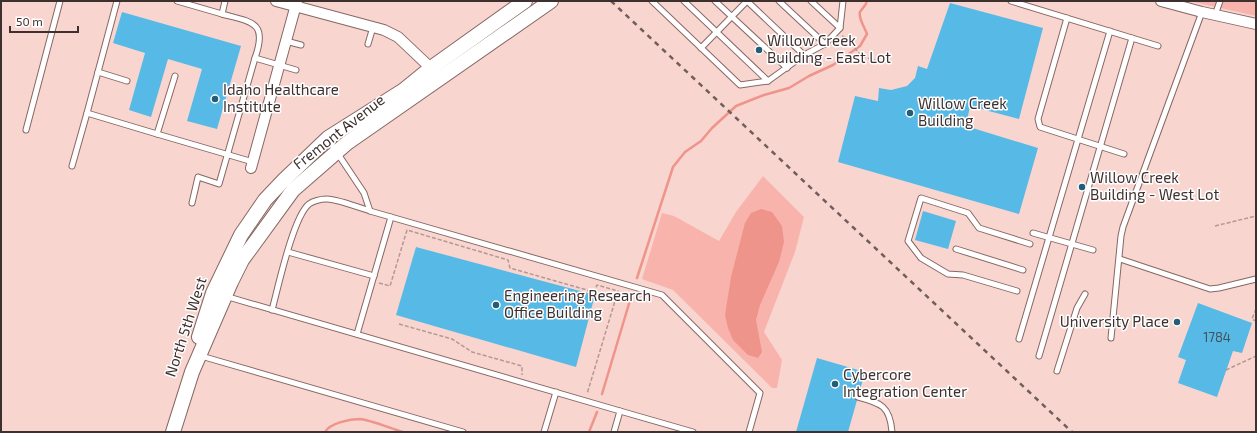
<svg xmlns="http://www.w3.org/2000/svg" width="1257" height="433" font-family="'Exo 2',sans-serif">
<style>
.green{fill:#f8b3ac}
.water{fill:#ef948b}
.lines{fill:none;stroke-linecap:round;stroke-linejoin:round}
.stream{stroke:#ef948b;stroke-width:2.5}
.building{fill:#57b9e5}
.lane-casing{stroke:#866763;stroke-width:7}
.street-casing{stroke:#866763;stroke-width:12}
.secondary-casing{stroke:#866763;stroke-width:16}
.path{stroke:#b39894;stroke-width:1.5;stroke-dasharray:4 2;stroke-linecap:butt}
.lane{stroke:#fff;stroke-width:5}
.street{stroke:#fff;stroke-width:10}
.secondary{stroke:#fff;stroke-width:14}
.rail{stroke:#715d5b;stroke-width:2.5;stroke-dasharray:5 5;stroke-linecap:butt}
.poi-dot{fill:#235d76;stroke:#fff;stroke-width:1.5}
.labels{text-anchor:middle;stroke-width:3;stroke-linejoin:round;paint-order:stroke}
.number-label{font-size:13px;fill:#44525c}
.poi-label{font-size:15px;fill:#3e302f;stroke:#fff;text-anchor:start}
.street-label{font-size:15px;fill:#3e302f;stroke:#fff}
</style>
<rect width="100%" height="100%" fill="#f9d5d0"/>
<!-- green -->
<g class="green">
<path d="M1189,1H1256V16Z"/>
<path d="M763,176L804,217L795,252L764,332L782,360L777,388H772L673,290L642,279L662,213L674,216L719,241L736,212Z"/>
</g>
<!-- water -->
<path class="water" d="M761,209L772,212L782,226L784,242L779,262L760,305L756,320L762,352L758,358L748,355L733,340L728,328L725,315L731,277L745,223L751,213Z"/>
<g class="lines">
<!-- stream -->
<g class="stream">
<path d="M637,278L673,167L685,152L701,141L712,128L736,106L764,95L789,88L809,76L833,65L860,46L867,34C865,28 858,18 860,12C862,8 866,6 867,1"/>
<path d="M602,394L631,297"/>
<path d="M325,432C330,423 350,419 360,419C371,420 392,429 403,432"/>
<path d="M589,432L597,412"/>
</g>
</g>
<!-- building -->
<g class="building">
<path d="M950,3L1043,28L1019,119L970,106L966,126L1038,148L1019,214L838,162L855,96L878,101L879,88L891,90L907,86L915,78L918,66L927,69Z"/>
<path d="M122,12L241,46L217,129L187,121L202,69L168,59L151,117L129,110L145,53L113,43Z"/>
<path d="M923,211L956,221L948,249L915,240Z"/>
<path d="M416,247L595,295L576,367L396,315Z"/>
<path d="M1198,303L1252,323L1242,353L1233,351L1217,397L1178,383L1186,360L1178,357Z"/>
<path d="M817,358L865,372L848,432H796Z"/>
</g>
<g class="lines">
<!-- lane casing -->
<g class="lane-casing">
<g id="lane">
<path d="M117,1L87,113L157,134L175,76"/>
<path d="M177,1L222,14"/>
<path d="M225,1L222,14C252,22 268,22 255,58L296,70"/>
<path d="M652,1L740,85L768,81L804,55L825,44L840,28L843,1"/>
<path d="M684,1L768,81"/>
<path d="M715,1L787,68"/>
<path d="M779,1L825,44"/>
<path d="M811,1L840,28"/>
<path d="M1011,1L1158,46"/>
<path d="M1215,15L1220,1"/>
<path d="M1067,18L1038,119L1040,127L1124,154"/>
<path d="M286,41L301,45"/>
<path d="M368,44L373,27"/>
<path d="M701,48L747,1L804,55"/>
<path d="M98,72L127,81"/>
<path d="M26,130L60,1"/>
<path d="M157,134L253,162"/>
<path d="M328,139L364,193L370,211L662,295L760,393L749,432"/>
<path d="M72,166L87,113"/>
<path d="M192,203L198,177L219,184L255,58"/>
<path d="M1033,233L1093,250"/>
<path d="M956,249L1023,270"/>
<path d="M288,252L374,276"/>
<path d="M1120,259L1210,289L1219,288L1256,279"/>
<path d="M1017,291L963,275L948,274L921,258L908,241L921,198L968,213L979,228L1030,244"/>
<path d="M225,296L620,411L614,432"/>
<path d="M272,310C278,288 293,217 309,204C313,201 321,199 326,199C334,198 361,208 370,211"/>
<path d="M357,334L391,217"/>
<path d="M1111,338L1121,236L1123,227L1202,12"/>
<path d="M1019,339L1110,31"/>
<path d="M201,356L463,432"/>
<path d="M1039,356L1132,38"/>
<path d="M1057,371L1077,308L1085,294"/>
<path d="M858,397C881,403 890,406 892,432"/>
<path d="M620,411L693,432"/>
<path d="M544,432L556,392"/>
</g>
</g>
<!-- street casing -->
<g class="street-casing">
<g id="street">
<path d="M276,1L384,30L398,37L435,72"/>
<path d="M1161,1L1202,12L1256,24"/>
<path d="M251,168L297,1"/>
</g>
</g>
<!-- secondary casing -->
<g class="secondary-casing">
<g id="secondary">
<path d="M199,337L213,293L241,235L265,200L284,180L328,138L404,90L431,68L525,1"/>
<path d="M173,432L192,372L231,282L242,260L293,190L347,143L551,1"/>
</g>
</g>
<!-- path -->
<g class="path">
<path d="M842,36L848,38L861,56L880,62"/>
<path d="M1215,226L1256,216"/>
<path d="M379,283L390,286L407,230L508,260L510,268L594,292L597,285L618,291L587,394"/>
<path d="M1256,309L1252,319L1256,321"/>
<path d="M399,324L452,339L472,352L522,366V375"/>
<path d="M1226,370L1256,356"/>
</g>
<!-- lane -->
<use href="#lane" class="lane"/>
<!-- street -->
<use href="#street" class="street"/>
<!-- secondary -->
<use href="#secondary" class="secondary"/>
<!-- rail -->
<path class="rail" d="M611,1L1072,432"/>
</g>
<!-- markers -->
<g class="poi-dot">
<circle cx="759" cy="50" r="4"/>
<circle cx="215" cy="99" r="4"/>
<circle cx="910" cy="113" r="4"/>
<circle cx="1082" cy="187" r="4"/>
<circle cx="496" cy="305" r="4"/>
<circle cx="1177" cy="322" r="4"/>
<circle cx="835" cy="384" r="4"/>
</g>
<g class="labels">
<!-- number labels -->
<g class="number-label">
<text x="1217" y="342">1784</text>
</g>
<!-- poi labels -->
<g class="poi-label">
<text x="767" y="46">Willow Creek<tspan x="767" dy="17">Building - East Lot</tspan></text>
<text x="223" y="95">Idaho Healthcare<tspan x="223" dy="17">Institute</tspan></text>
<text x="918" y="109">Willow Creek<tspan x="918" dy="17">Building</tspan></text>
<text x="1090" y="183">Willow Creek<tspan x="1090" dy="17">Building - West Lot</tspan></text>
<text x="504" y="301">Engineering Research<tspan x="504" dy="17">Office Building</tspan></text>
<text x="1169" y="327" text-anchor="end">University Place</text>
<text x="843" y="380">Cybercore<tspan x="843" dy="17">Integration Center</tspan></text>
</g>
<!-- street labels -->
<g class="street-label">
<text transform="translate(339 132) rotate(-38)" y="5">Fremont Avenue</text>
<text transform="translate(186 327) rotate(-72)" y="5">North 5th West</text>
</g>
</g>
<!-- border -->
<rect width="1257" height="433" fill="none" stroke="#3e302f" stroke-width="4"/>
<!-- scale -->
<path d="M10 26v6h68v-6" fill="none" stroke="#3e302f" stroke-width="2"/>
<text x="16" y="26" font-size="12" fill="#3e302f" stroke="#ffffff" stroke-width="3" paint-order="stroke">50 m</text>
</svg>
